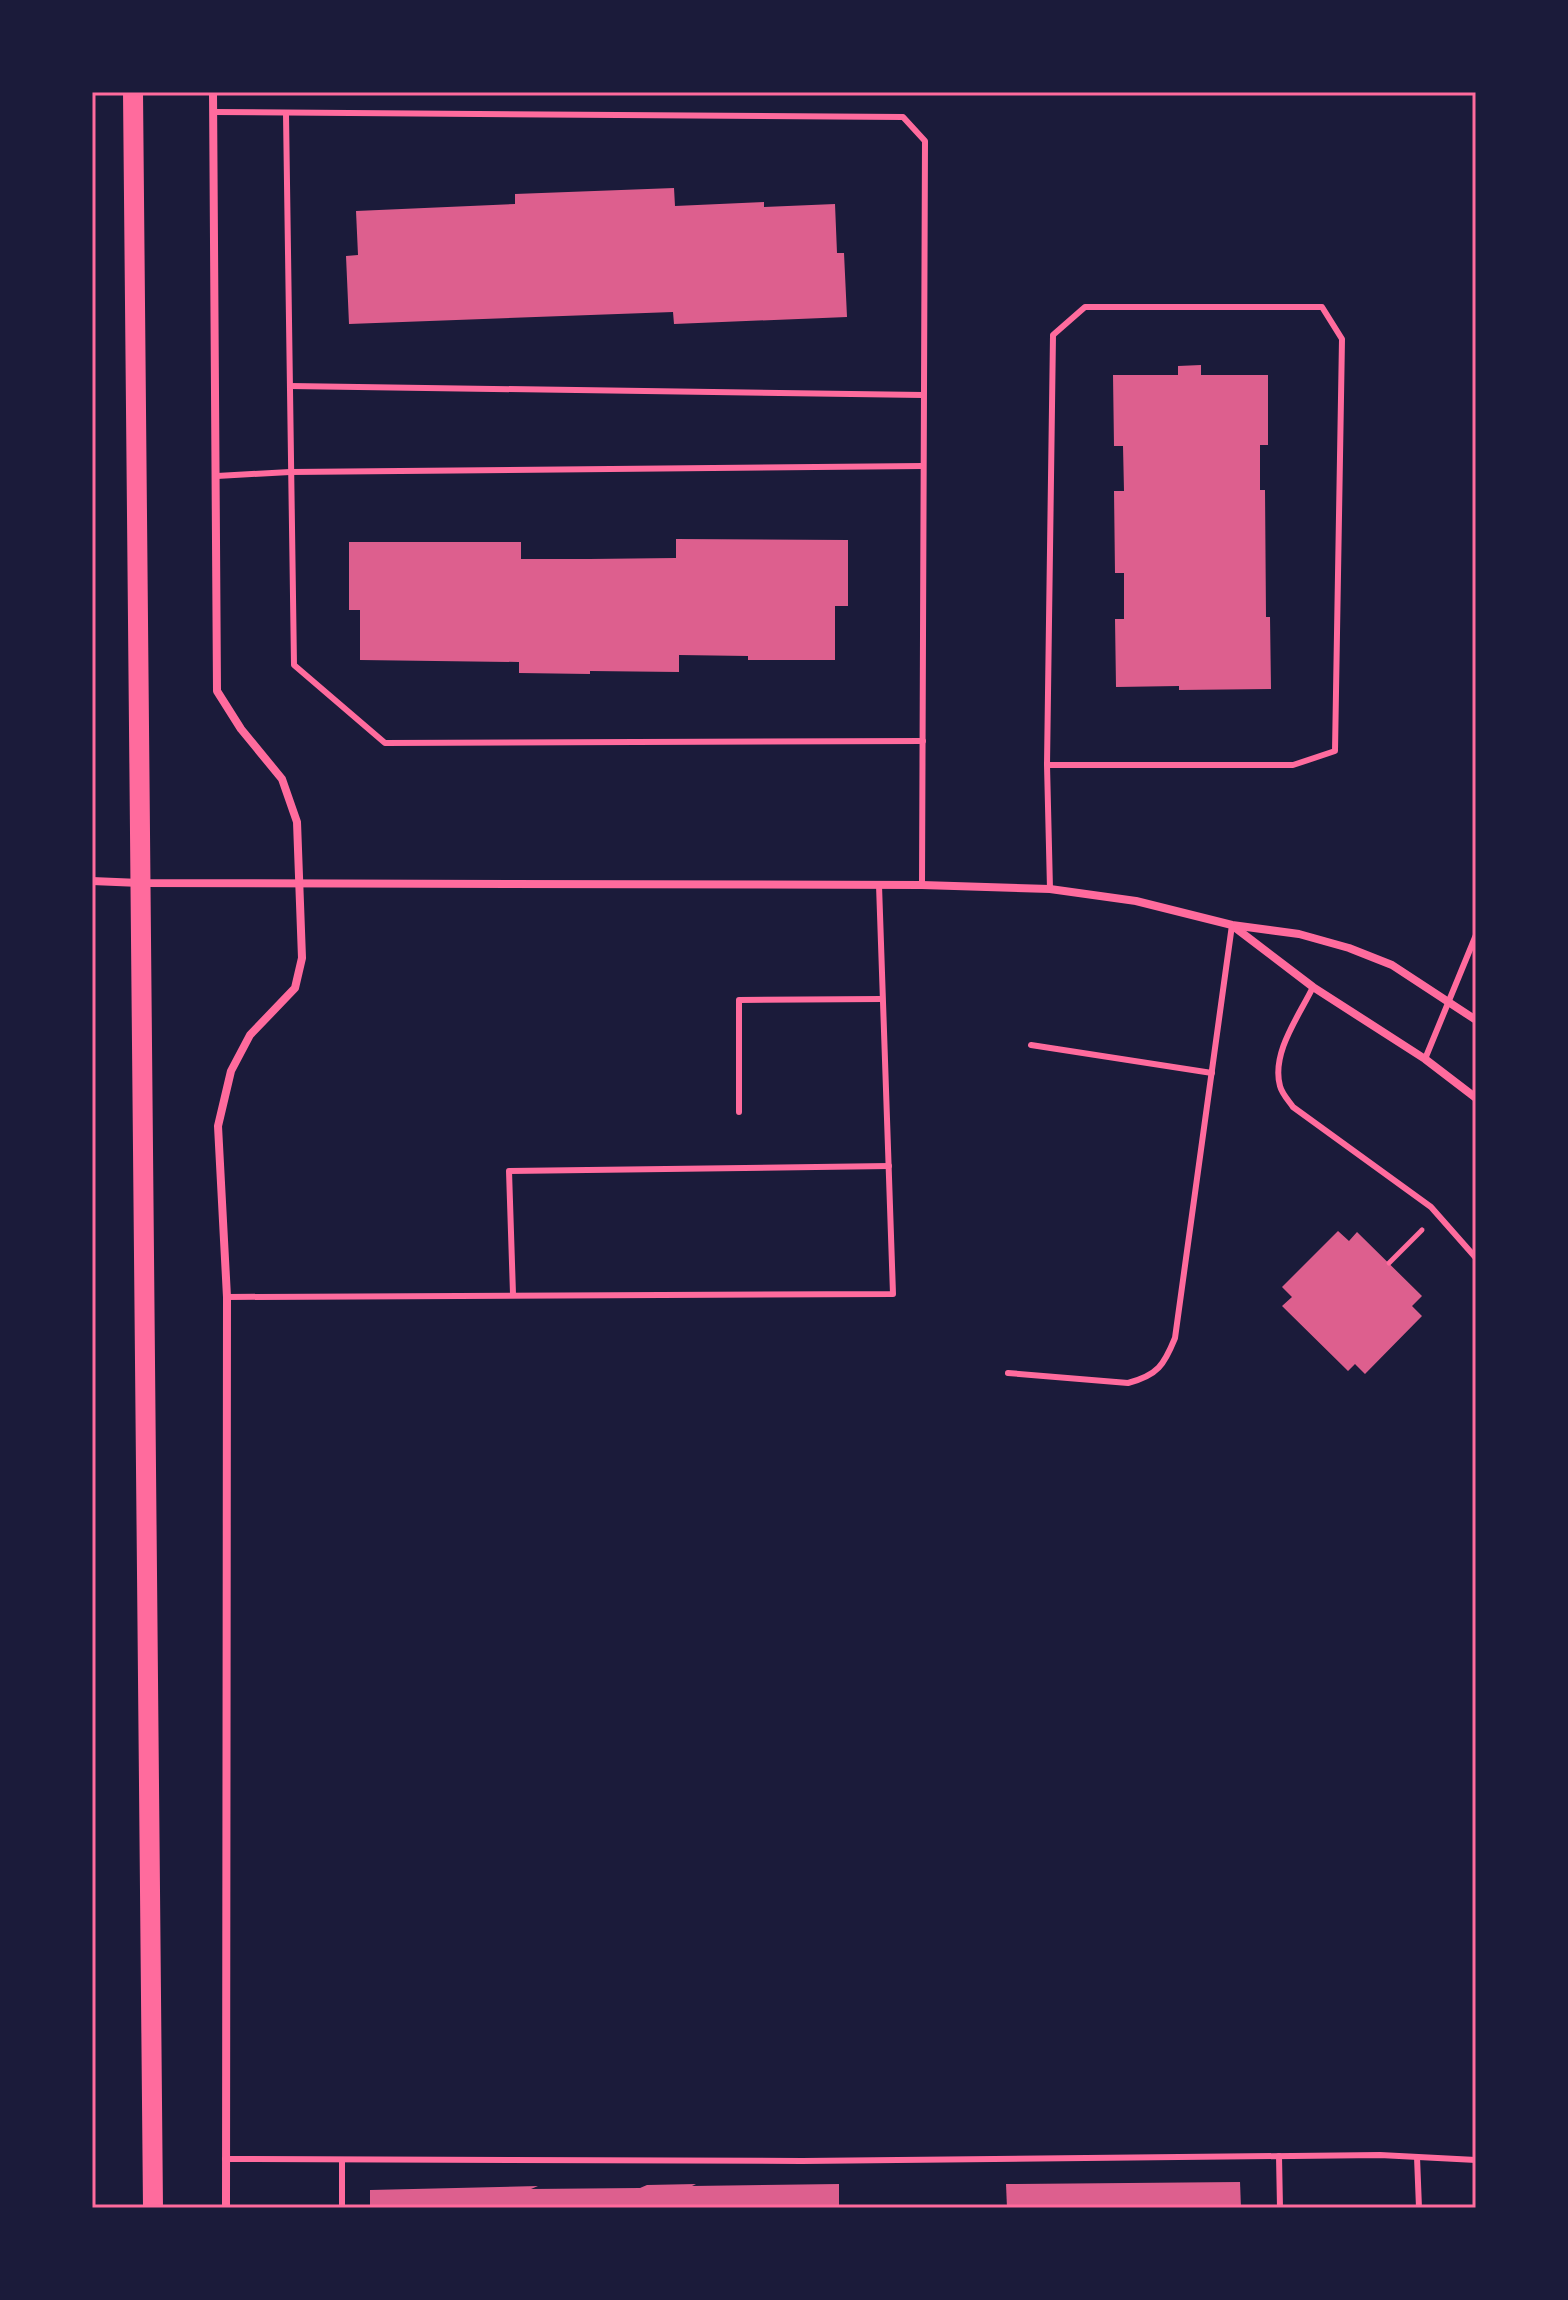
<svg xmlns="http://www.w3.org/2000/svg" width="1568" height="2300" font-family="Roboto,sans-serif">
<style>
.building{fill:#dd5f8e}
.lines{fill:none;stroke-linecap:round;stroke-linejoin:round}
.path{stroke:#ff6b9d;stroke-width:5}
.service{stroke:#ff6b9d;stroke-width:6}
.minor{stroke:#ff6b9d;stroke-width:8}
.primary{stroke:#ff6b9d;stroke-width:20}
.neatline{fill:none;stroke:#ff6b9d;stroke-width:3}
</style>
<rect width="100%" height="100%" fill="#1b1b3a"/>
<!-- building -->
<g class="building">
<path d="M674,188L675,206L764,202V207L835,204L837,253H844L847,317L674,324L673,312L349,324L346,256L358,255L356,211L515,204V194Z"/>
<path d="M1201,365V375H1268V445H1260V490H1265L1266,617H1270L1271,689L1179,690V686L1116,687L1115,619H1124V573H1115L1114,491H1124L1123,446H1114L1113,375H1178V366Z"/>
<path d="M676,539L848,540V606H835V660H748V656L679,655V672L590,671V674L519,673V662L360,660V610H349V542H521V559H589L676,558Z"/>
<path d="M1338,1231L1349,1241L1357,1232L1422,1296L1412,1306L1422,1316L1365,1374L1355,1364L1348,1371L1282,1306L1292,1297L1282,1287Z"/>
<path d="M1240,2182L1241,2208H1007L1006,2184Z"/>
<path d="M696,2184L692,2186L839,2184V2208H370V2190L538,2186L531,2189L640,2188L647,2185Z"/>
</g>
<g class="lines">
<!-- path -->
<path class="path" d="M1389,1263L1422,1230"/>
<!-- service -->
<g class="service">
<path d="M214,112L903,117L925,141L922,885"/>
<path d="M286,114L294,665L385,743L923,741"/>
<path d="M290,386L923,395"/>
<path d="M217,476L290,472L923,466"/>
<path d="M1047,765H1293L1335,751L1342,339L1322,307H1085L1053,335L1047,765L1050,889"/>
<path d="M1313,987C1299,1016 1271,1053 1280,1086C1282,1094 1289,1101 1293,1107L1431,1207L1476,1258"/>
<path d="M1031,1045L1212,1073"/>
<path d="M1425,1059L1476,935"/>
<path d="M739,1112V1000L882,999"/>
<path d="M513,1294L509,1171L889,1166"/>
<path d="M227,1297L893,1294L879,885"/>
<path d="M1008,1373L1128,1383C1158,1375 1164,1365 1175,1338L1232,925"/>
<path d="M1279,2156L1280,2208"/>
<path d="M1417,2157L1419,2208"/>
<path d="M225,2159L802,2161L1380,2155L1476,2160"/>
<path d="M342,2208V2160"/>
</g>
<!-- minor -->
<g class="minor">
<path d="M213,92L217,691L241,729L282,779L297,822L302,958L295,988L250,1035L231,1071L218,1126L227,1297L226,2208"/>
<path d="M92,881L140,883L922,885L1050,889L1136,901L1232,925L1299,934L1349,948L1392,965L1476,1020"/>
<path d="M1233,926L1313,987L1425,1059L1476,1098"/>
</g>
<!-- primary -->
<path class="primary" d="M133,92L153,2208"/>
</g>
<!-- border -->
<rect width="1568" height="2300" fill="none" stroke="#1b1b3a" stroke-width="188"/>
<rect x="94" y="94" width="1380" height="2112" class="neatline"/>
</svg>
